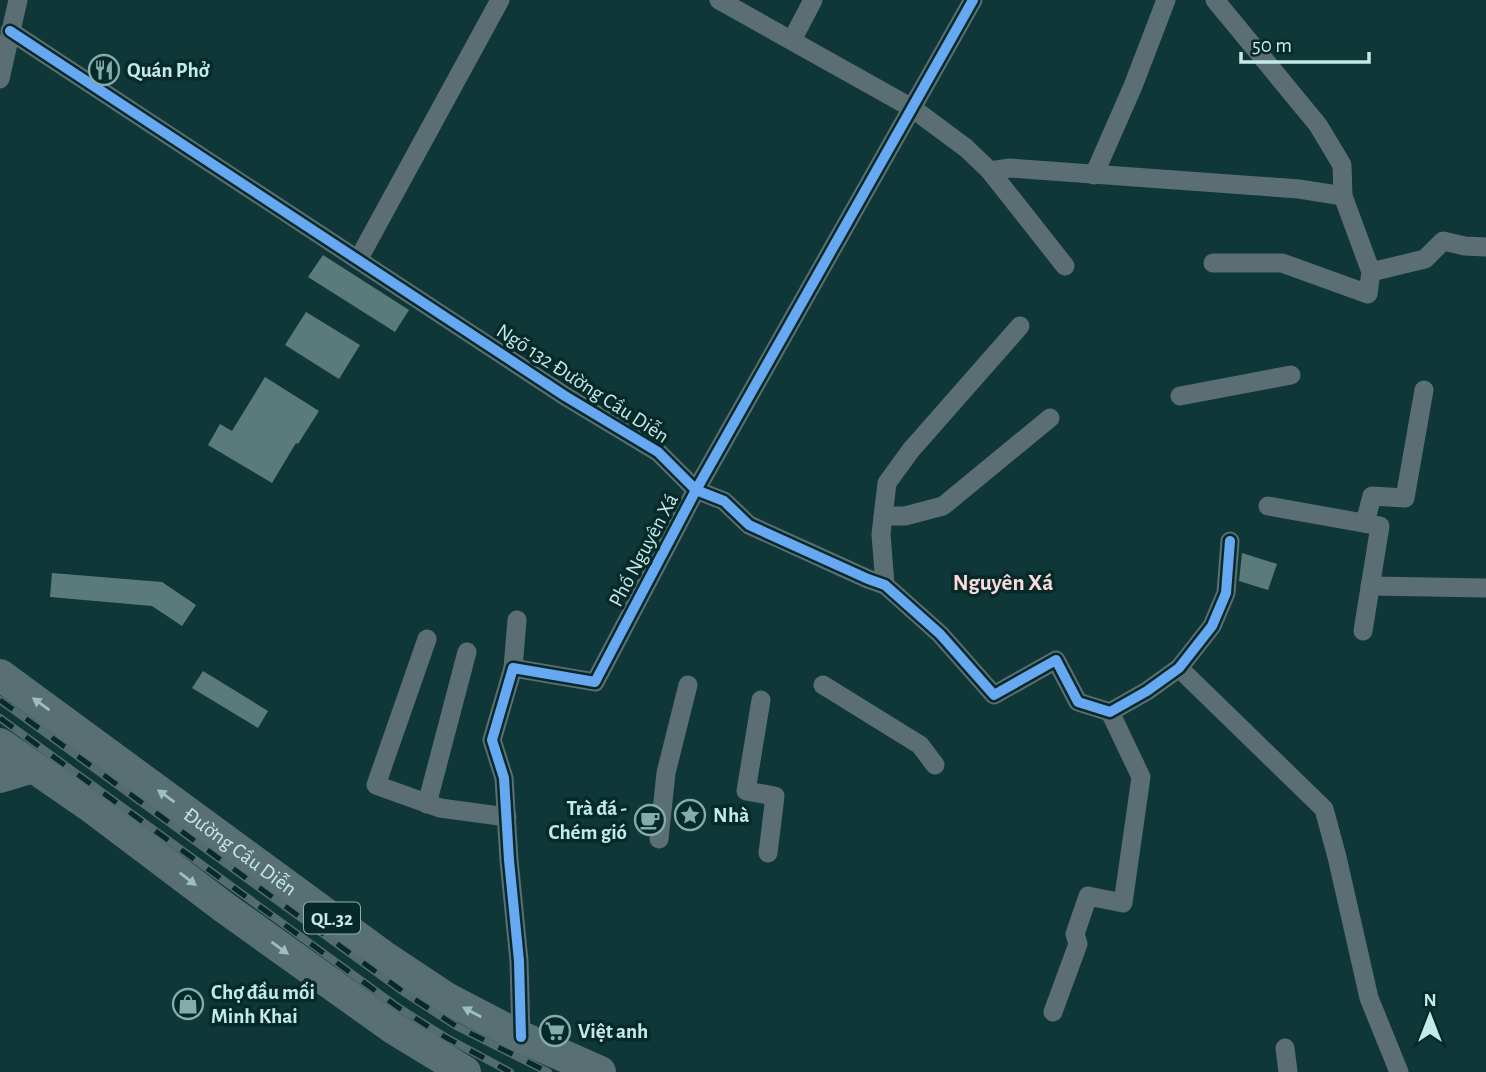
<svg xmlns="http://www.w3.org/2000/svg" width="1486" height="1072" font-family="'Alegreya Sans',sans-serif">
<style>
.building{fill:#5a7b7a}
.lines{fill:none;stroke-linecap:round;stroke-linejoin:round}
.minor{stroke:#5b6e74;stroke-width:19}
.trunk{stroke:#587074;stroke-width:32}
.rail-casing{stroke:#556c6e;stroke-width:8}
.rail{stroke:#072a29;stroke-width:5;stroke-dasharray:16;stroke-linecap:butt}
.cycleway-casing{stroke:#072a29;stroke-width:15}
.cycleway{stroke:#66a8f1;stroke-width:10}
.oneway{fill:#9ebfbf}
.labels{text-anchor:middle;stroke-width:7;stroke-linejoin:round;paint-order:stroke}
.shield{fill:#072a29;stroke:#8bb0af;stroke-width:2}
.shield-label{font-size:19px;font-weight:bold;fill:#c4eae8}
.poi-label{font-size:21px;font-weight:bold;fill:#c4eae8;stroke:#072a29;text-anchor:start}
.street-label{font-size:21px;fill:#c4eae8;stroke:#072a29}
.neighbourhood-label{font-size:23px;font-weight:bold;fill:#fcd9dc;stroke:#072a29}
</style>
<rect width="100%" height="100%" fill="#103737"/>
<!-- building -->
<g class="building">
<path d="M323,255L409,310L395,332L308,277Z"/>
<path d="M306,312L360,345L339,379L285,345Z"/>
<path d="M265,377L319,411L298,444L296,443L272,483L208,445L220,424L232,431Z"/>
<path d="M1242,553L1277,564L1268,590L1239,581Z"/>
<path d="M52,573L162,582L196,605L182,626L152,606L50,597Z"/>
<path d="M203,671L268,711L258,728L192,688Z"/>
</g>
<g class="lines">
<!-- minor -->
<g class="minor">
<path d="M719,0L912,108L966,148L990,171L1065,266"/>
<path d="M10,31L565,396L658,452L696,490L724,501L749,525L868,579L885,585L940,634L994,695L1056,660L1078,702L1110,712L1147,691L1179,668L1212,626L1226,593L1230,541"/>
<path d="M792,40L813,0"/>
<path d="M0,79L18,0"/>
<path d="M990,171L1010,168L1299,189L1343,196"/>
<path d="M1094,175L1133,86L1166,0"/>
<path d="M358,260L500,0"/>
<path d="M1213,263H1282L1368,294L1371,272L1343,196L1342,165L1318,125L1215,0"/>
<path d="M1371,272L1425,259L1443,241L1465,246L1486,247"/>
<path d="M1180,396L1291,375"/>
<path d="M1268,506L1380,526L1363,631"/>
<path d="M883,516H905L943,506L1050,418"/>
<path d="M1365,523L1372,496L1405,498L1424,390"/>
<path d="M885,585L881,534L887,483L911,450L1020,326"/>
<path d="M1370,586L1486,588"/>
<path d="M427,639L376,785L440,808L507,817"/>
<path d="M513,668L517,620"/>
<path d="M1179,668L1324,809L1337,857L1369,998L1399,1072"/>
<path d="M823,685L920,745L935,765"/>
<path d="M761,700L746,791L775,796L768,853"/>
<path d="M427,804L467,652"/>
<path d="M659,839L666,773L688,685"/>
<path d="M1053,1012L1078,944L1075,934L1088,896L1123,903L1141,777L1110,712"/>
<path d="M521,1037L519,961L509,860L504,778L492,740L513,668L595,682L696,490L973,0"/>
<path d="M1285,1048L1288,1072"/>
</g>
<!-- trunk -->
<g class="trunk">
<path id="s1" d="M0,675L383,956L448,999L521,1037L600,1072"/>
<path d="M0,744L90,806L225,908L393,1028L465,1072"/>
<path d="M0,777L33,767"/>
</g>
<!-- rail casing -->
<g class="rail-casing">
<g id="rail">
<path d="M0,700L405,993L456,1026L548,1072"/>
<path d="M0,718L399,1008L445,1037L510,1072"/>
</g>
</g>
<!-- rail -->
<use href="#rail" class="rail"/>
<!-- cycleway casing -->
<g class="cycleway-casing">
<g id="cycleway">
<path d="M10,31L565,396L658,452L696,490L724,501L749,525L868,579L885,585L940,634L994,695L1056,660L1078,702L1110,712L1147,691L1179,668L1212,626L1226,593L1230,541"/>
<path d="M521,1037L519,961L509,860L504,778L492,740L513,668L595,682L696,490L973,0"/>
</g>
</g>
<!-- cycleway -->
<use href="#cycleway" class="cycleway"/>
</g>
<!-- one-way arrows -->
<defs><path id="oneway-solid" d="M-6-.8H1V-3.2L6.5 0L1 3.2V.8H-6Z" transform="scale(1.75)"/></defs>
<g class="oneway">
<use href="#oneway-solid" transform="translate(41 704) rotate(-144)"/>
<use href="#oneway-solid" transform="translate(166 796) rotate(-144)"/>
<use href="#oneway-solid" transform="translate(188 879) rotate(38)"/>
<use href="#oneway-solid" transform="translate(280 948) rotate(36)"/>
<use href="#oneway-solid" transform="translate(472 1012) rotate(-152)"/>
</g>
<!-- icons -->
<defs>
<g id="restaurant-ring" transform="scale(1.575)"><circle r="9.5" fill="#072a29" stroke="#85abaa" stroke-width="1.5"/><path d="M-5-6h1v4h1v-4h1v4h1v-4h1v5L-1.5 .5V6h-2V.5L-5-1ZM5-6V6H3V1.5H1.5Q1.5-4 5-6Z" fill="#85abaa"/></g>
<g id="sight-ring" transform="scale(1.575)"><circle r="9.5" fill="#072a29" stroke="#85abaa" stroke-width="1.5"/><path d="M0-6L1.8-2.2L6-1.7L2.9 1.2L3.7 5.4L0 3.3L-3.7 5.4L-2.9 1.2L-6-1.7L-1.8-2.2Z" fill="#85abaa"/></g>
<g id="cafe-ring" transform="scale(1.575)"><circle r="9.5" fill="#072a29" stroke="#85abaa" stroke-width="1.5"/><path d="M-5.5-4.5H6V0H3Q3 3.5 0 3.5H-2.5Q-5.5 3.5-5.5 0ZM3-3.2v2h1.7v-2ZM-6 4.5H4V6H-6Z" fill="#85abaa"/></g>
<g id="shop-ring" transform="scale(1.575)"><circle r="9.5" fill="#072a29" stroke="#85abaa" stroke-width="1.5"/><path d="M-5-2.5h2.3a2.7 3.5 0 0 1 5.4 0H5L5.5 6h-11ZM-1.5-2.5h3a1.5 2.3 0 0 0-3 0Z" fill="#85abaa"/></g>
<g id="supermarket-ring" transform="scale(1.575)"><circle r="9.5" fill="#072a29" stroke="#85abaa" stroke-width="1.5"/><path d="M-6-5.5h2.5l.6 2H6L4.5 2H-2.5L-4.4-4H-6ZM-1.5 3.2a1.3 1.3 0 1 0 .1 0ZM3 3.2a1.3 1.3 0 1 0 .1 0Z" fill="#85abaa"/></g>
</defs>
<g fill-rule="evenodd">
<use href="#restaurant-ring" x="104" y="70"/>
<use href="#sight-ring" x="690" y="815"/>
<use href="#cafe-ring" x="650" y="820"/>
<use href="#shop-ring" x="188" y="1004"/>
<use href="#supermarket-ring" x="555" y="1031"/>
</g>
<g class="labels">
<!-- shield labels -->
<rect class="shield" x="304" y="902.5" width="56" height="31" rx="5"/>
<g class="shield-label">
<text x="332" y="925">QL.32</text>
</g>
<!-- poi labels -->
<g class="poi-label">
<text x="127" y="77">Quán Phở</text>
<text x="627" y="815" text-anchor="end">Trà đá -<tspan x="627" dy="24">Chém gió</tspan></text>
<text x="713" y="822">Nhà</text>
<text x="211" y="999">Chợ đầu mối<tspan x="211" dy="24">Minh Khai</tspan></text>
<text x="578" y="1038">Việt anh</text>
</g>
<!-- street labels -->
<g class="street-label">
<text transform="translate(583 383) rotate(33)" y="7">Ngõ 132 Đường Cầu Diễn</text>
<text transform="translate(643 550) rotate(-62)" y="7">Phố Nguyên Xá</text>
<text dy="7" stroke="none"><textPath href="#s1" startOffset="298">Đường Cầu Diễn</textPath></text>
</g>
<!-- neighbourhood labels -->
<g class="neighbourhood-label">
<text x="1003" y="590">Nguyên Xá</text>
</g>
</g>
<!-- north arrow -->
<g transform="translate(1430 1016)" stroke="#072a29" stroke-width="5" paint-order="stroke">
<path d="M0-5L12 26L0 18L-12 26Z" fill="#c4eae8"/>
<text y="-10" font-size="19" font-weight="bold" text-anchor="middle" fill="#c4eae8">N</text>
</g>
<!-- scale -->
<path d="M1241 52v10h128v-10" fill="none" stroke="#c4eae8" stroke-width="3.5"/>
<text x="1252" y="52" font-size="21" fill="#c4eae8" stroke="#072a29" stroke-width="5" paint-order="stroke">50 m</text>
</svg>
